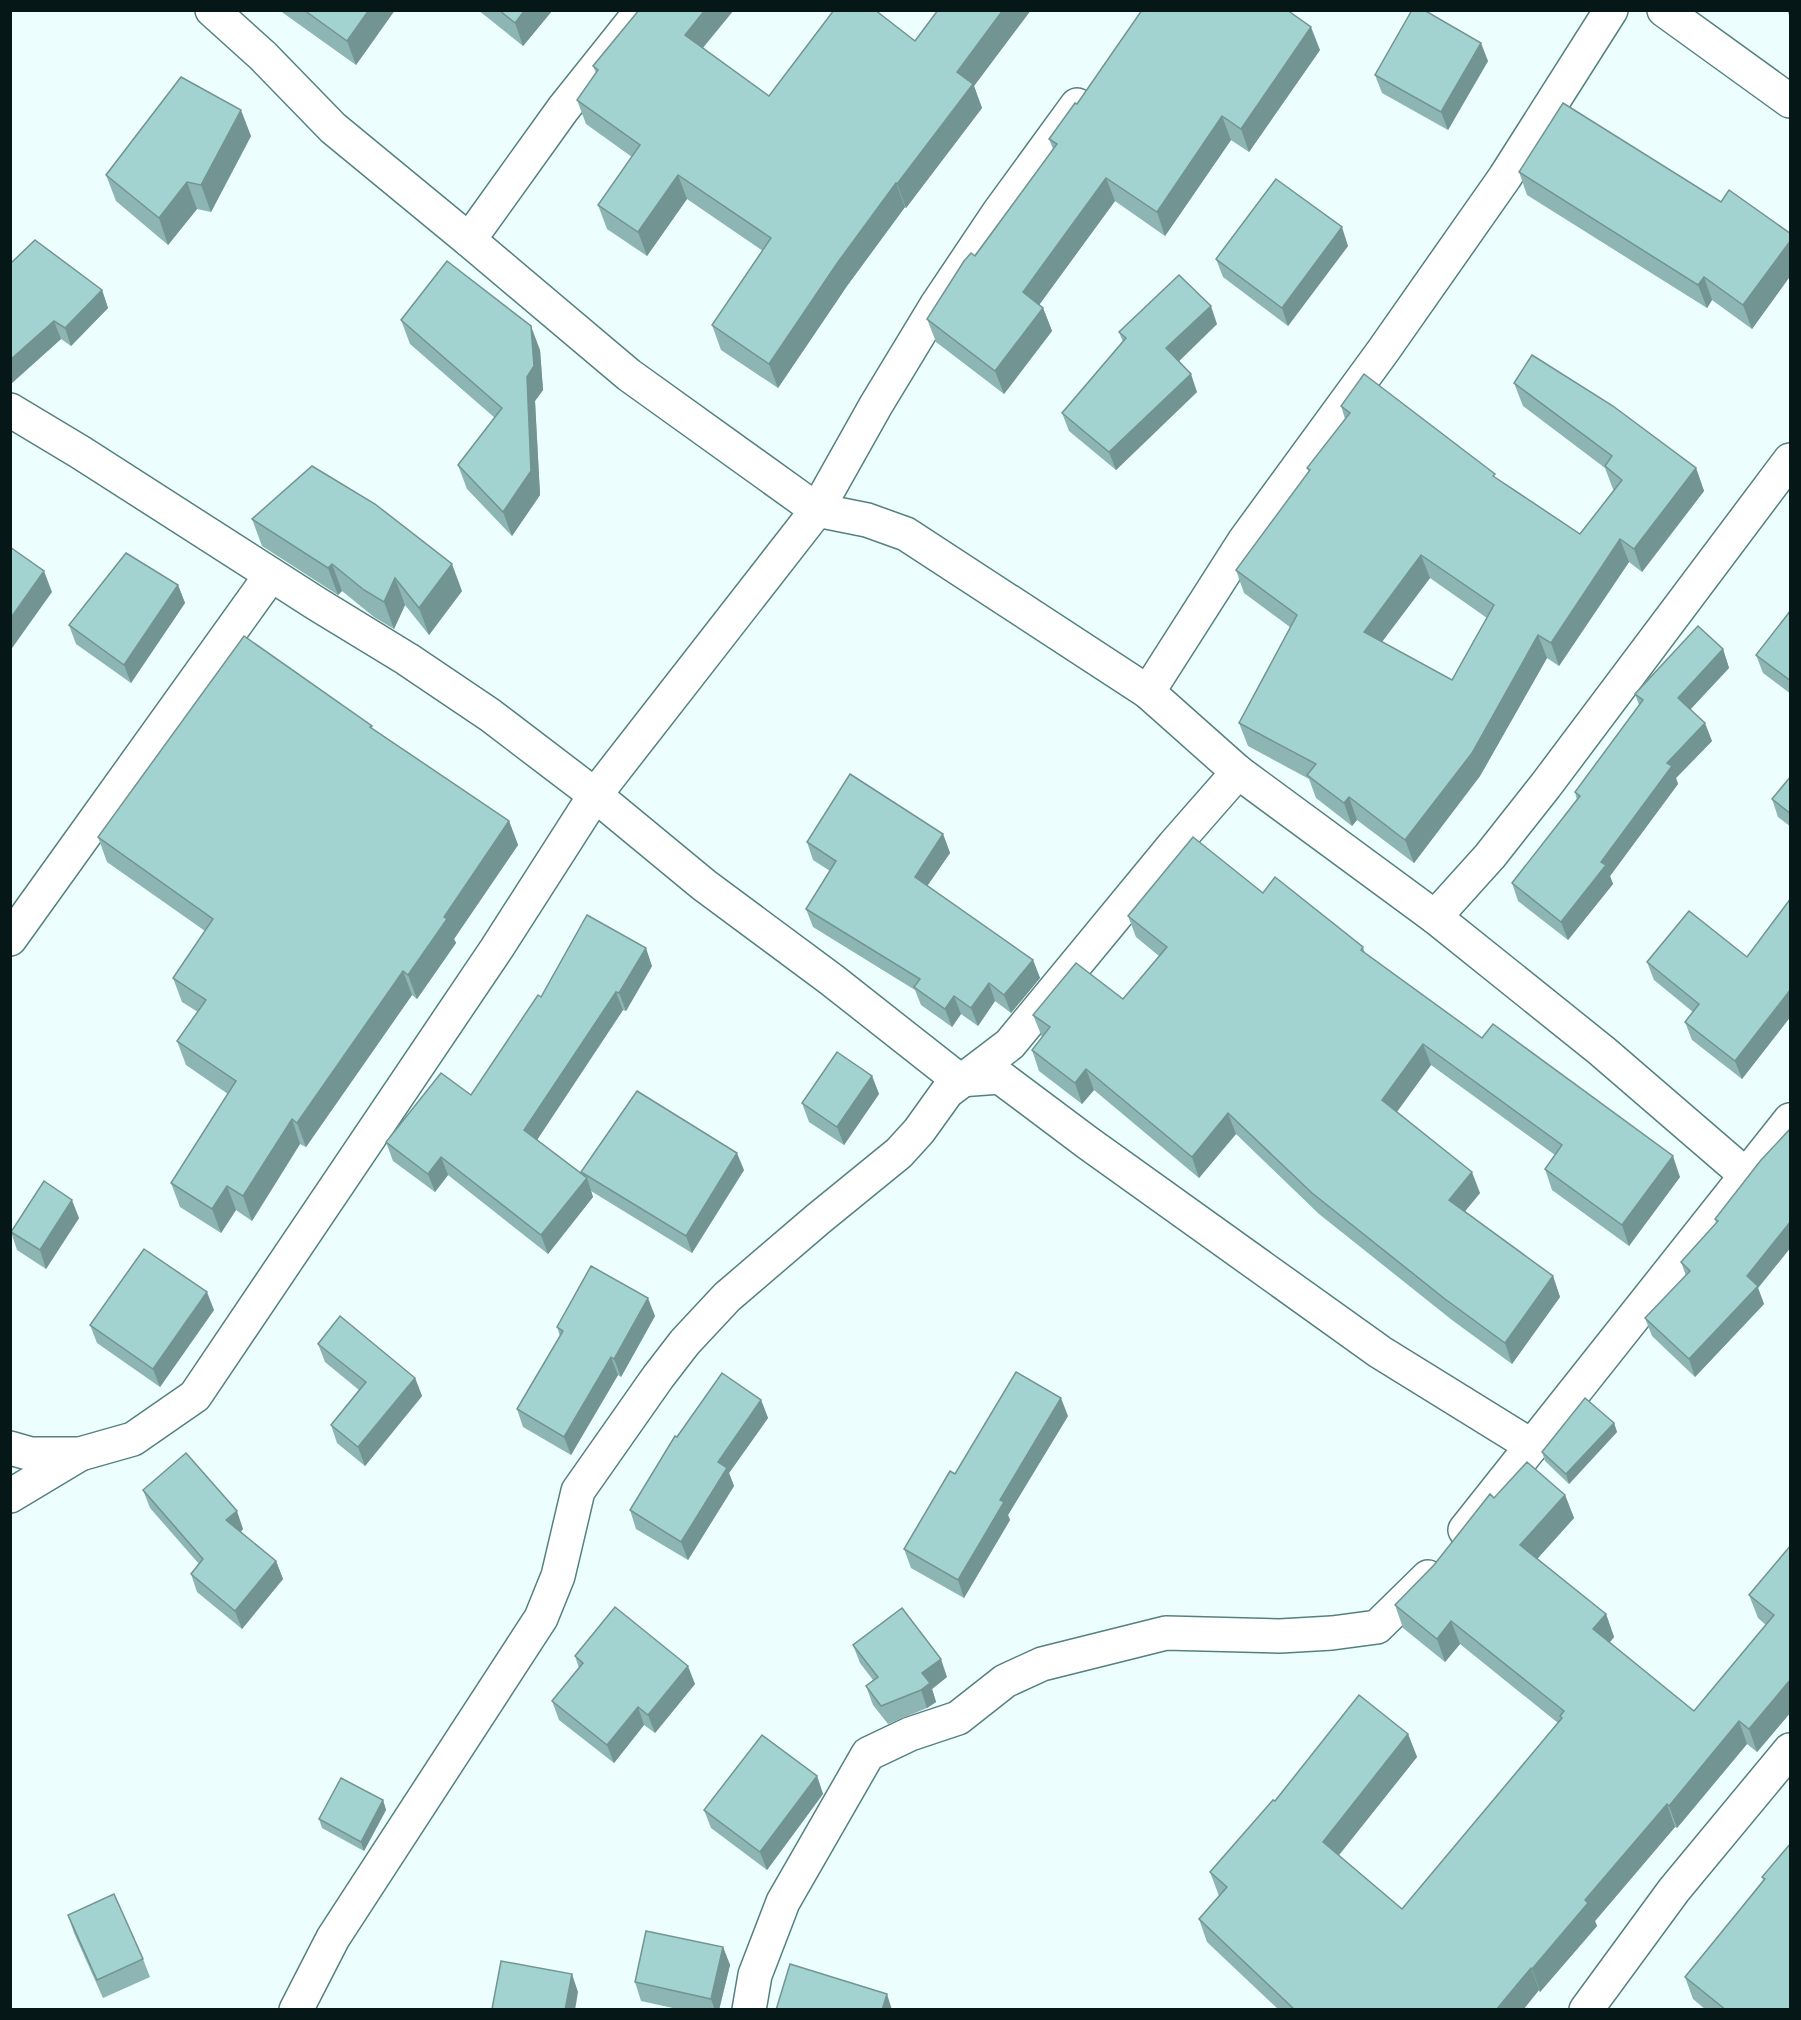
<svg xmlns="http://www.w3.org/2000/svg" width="1801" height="2020" font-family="'Alegreya Sans',sans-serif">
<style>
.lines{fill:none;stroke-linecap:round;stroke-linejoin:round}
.minor-casing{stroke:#54817f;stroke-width:36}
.tertiary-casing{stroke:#54817f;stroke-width:36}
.minor{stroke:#fff;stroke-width:33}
.tertiary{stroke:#fff;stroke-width:33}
.wall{fill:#8cb5b3;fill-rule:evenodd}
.shaded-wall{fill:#729492}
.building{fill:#a3d3d0;stroke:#729492;stroke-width:1.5;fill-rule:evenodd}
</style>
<rect width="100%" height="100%" fill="#ecfefd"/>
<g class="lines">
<!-- minor casing -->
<g class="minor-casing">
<g id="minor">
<path d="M212,10L263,56L333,128L469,240L629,375L817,510L867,520L906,534L1148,692L1238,772L1435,917L1602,1051L1747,1176"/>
<path d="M469,240L563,109L642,10"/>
<path d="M10,410L80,452L317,604L407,659L490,715L595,795L704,885L832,980L959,1080L1000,1077L1088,1143L1380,1352L1532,1446"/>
<path d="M1148,692L1245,540L1383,351L1505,177L1611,10"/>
<path d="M1435,917L1490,856L1546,785L1790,460"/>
<path d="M10,939L271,575"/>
<path d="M10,1448L31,1454H80L133,1439L195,1396L497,948L595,795L817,510L876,405L936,306L999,212L1077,105"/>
<path d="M10,1496L80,1454"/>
<path d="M1465,1530L1790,1120"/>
<path d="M296,2010L333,1938L541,1618L558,1576L578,1491L658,1377L685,1342L727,1297L818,1219L899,1153L919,1131L947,1092L1010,1044L1174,845L1238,772"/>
<path d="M749,2010L755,1975L783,1902L868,1754L910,1734L958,1718L1005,1681L1042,1664L1166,1633L1280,1636L1332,1633L1377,1627L1428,1577"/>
<path d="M1586,2010L1674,1890L1790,1750"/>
</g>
</g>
<!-- tertiary casing -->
<g class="tertiary-casing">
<path id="tertiary" d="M1664,10L1790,101"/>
</g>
<!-- minor -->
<use href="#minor" class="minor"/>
<!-- tertiary -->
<use href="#tertiary" class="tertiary"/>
</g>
<!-- wall -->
<g class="wall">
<path d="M279,10H395L356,65Z"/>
<path d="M478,10H551L552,11L523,46Z"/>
<path d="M938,10H1031L974,86L982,108L906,208L905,207L847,286L778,388L721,350L712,325L763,251L687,199L647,256L607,229L598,205L632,157L586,124L577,100L596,73L593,66L703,48L769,96L915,41Z"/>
<path d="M1787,10H1791V21Z"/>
<path d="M1320,50L1249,152L1231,140L1165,236L1115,201L1039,305L1043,308L1052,331L1004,394L936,342L927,319L1053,149L1049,139L1077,104Z"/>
<path d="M1488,61L1448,130L1382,93L1375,75Z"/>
<path d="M251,136L211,212L197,209L168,245L116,201L106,175Z"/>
<path d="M1519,172L1791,234V275L1752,329L1712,300L1707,308L1527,195Z"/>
<path d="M1348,246L1288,326L1223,277L1216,259Z"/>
<path d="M10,264L102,290L108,308L71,346L61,339L12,383L10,381Z"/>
<path d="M401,320L540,350L543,390L535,401L540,495L512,536L467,489L458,465L495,418L410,344Z"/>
<path d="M1217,324L1179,361L1197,392L1116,470L1069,431L1062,413L1123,342L1119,332Z"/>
<path d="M1514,383L1696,468L1704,491L1642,572L1629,562L1559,666L1547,658L1480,776L1414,863L1357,820L1352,826L1316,798L1309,779L1248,746L1239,723L1290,627L1244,593L1236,570L1309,472L1307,468L1345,419L1341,406L1497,479L1580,534L1614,490L1613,489L1605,468L1523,406ZM1430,578L1487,618L1452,680L1382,642Z"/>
<path d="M252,519L462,591L429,635L405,605L394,629L374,617L342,591L338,595L262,546Z"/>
<path d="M178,585L185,603L131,683L76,644L69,625Z"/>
<path d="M1791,610V694L1763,673L1756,655Z"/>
<path d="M1723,649L1729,668L1690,710L1712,741L1676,778L1678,784L1610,876L1613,884L1568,940L1518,901L1512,883L1577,800L1575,792L1639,705L1635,694Z"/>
<path d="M373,729L509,821L518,845L454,939L456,943L417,999L412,995L306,1147L300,1144L252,1221L236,1210L221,1233L180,1207L171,1183L228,1094L186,1065L177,1041L198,1012L182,1002L173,978L205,931L107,862L98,837Z"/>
<path d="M1791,776V827L1778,817L1772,799Z"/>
<path d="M943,834L950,853L927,886L1033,960L1040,978L1011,1013L995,1001L978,1026L961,1014L952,1027L921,1005L915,990L813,927L806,909L830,871L813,860L807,842Z"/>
<path d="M1263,893L1363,947L1365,953L1482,1038L1680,1177L1629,1246L1552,1190L1545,1169L1555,1155L1431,1065L1397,1112L1480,1193L1465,1211L1553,1276L1560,1297L1512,1364L1452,1320L1319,1214L1236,1134L1199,1178L1094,1090L1082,1104L1039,1071L1032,1050L1042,1037L1033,1015L1123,999L1159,956L1136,937L1128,916Z"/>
<path d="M1791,898V1016L1742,1079L1692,1040L1685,1022L1693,1012L1654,980L1647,962L1747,957Z"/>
<path d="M652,966L626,1011L623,1010L537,1140L583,1175L581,1172L744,1170L692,1253L591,1191L593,1197L548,1254L448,1175L435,1192L393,1161L386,1142L471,1095L541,997Z"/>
<path d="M872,1076L879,1094L844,1145L809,1122L802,1103Z"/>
<path d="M1791,1128V1247L1758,1288L1764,1304L1695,1377L1652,1336L1645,1318L1686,1276L1681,1262L1716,1223L1715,1219Z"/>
<path d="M79,1218L46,1269L17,1250L11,1232Z"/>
<path d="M214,1310L160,1387L97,1343L90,1325Z"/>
<path d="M655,1316L621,1377L618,1375L571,1455L523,1427L517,1409L560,1336L557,1327Z"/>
<path d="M318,1344L415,1378L422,1396L365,1466L337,1443L331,1425L359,1390L325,1362Z"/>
<path d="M761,1400L768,1418L729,1473L734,1486L688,1560L636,1529L630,1510L677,1437Z"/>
<path d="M1068,1416L1008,1515L1010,1520L964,1598L911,1568L904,1549L955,1474Z"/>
<path d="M1614,1423L1617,1432L1569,1484L1545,1461L1542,1452Z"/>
<path d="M143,1490L243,1529L241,1532L276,1561L283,1579L242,1629L197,1592L191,1574L199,1564L150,1508Z"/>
<path d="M1565,1495L1574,1518L1537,1559L1606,1614L1614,1637L1610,1642L1694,1711L1766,1625L1758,1618L1749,1595L1791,1545V1712L1757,1752L1747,1744L1677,1828L1675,1827L1595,1921L1597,1926L1540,1992L1539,1990L1523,2010H1279L1207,1942L1199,1919L1219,1896L1210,1872L1275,1801L1408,1734L1417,1757L1339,1855L1402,1909L1558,1723L1460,1644L1445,1662L1403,1628L1395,1605L1434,1565L1494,1498Z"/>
<path d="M853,1645L947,1677L932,1689L936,1702L927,1708L888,1724L873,1705L866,1686L873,1680L860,1663Z"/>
<path d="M575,1656L695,1684L655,1733L644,1725L614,1763L559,1720L552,1701L579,1668Z"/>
<path d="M817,1776L823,1794L767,1870L711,1828L704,1810Z"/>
<path d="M383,1800L386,1810L364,1851L322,1828L319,1819Z"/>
<path d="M1791,1843V2010H1706L1693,1999L1685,1977L1763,1880L1762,1877Z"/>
<path d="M68,1915L143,1959L150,1977L103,1998L74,1933Z"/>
<path d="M723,1947L730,1965L719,2010H682L641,2001L635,1982Z"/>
</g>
<!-- shaded-wall -->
<g class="shaded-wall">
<path d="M369,10H395L356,65L347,41Z"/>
<path d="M525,10L552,11L523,46L515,23Z"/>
<path d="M705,10H734L693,60L685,35Z"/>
<path d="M1003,10H1031L974,86L982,108L906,208L897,184L957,72Z"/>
<path d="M1311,27L1320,50L1249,152L1241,129Z"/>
<path d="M1481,43L1488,61L1448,130L1441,112Z"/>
<path d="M241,110L251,136L211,212L201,185Z"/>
<path d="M1222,116L1231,140L1165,236L1157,212Z"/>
<path d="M678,175L687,199L647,256L638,232Z"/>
<path d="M1106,178L1115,201L1031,316L1023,292Z"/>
<path d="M187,182L197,209L168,245L159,218Z"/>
<path d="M896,183L905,207L847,286L778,388L769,364L838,262Z"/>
<path d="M1342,227L1348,246L1288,326L1282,308Z"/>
<path d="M1791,240V275L1752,329L1743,305Z"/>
<path d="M1704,277L1712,300L1707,308L1698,285Z"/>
<path d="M102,290L108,308L71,346L65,328Z"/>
<path d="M1211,306L1217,324L1173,367L1166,348Z"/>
<path d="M1043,308L1052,331L1004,394L995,371Z"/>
<path d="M54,321L61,339L12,383L10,379V360Z"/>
<path d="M531,326L540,350L543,390L535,401L540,495L512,536L503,512L527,377Z"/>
<path d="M1191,374L1197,392L1116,470L1109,452Z"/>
<path d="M1696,468L1704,491L1642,572L1634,549Z"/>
<path d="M1620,539L1629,562L1559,666L1551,643Z"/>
<path d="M1421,555L1430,578L1372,655L1364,632Z"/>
<path d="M332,564L342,591L338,595L328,568Z"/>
<path d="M452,564L462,591L429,635L419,608Z"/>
<path d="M44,571L52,592L10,651V619Z"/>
<path d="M395,578L405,605L394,629L384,602Z"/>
<path d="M178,585L185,603L131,683L124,665Z"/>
<path d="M1538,635L1547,658L1480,776L1414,863L1405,840Z"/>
<path d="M1723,649L1729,668L1684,716L1678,698Z"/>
<path d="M1705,723L1712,741L1676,778L1678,784L1610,876L1613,884L1568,940L1561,922L1667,763Z"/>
<path d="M1349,797L1357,820L1352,826L1344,803Z"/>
<path d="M509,821L518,845L454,939L456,943L417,999L408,975L444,917Z"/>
<path d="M943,834L950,853L921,895L915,877Z"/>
<path d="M646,948L652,966L626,1011L619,993Z"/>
<path d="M1033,960L1040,978L1011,1013L1004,995Z"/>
<path d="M403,971L412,995L306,1147L297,1123Z"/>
<path d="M989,983L995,1001L978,1026L971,1008Z"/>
<path d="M1791,989V1016L1742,1079L1735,1061Z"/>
<path d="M616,992L623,1010L531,1149L524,1130Z"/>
<path d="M954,996L961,1014L952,1027L945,1009Z"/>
<path d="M1423,1044L1431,1065L1390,1121L1382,1100Z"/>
<path d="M1086,1069L1094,1090L1082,1104L1075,1083Z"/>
<path d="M872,1076L879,1094L844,1145L837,1127Z"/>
<path d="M1228,1113L1236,1134L1199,1178L1192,1157Z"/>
<path d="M292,1119L300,1144L252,1221L243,1196Z"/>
<path d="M737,1153L744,1170L692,1253L686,1236Z"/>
<path d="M1673,1156L1680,1177L1629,1246L1622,1225Z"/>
<path d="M441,1157L448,1175L435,1192L428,1174Z"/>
<path d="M1472,1172L1480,1193L1457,1221L1449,1200Z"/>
<path d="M587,1178L593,1197L548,1254L541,1235Z"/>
<path d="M227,1186L236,1210L221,1233L212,1209Z"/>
<path d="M72,1200L79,1218L46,1269L40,1250Z"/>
<path d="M1791,1221V1247L1758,1288L1764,1304L1695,1377L1689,1359L1747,1276Z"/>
<path d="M1553,1276L1560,1297L1512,1364L1505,1343Z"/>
<path d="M207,1292L214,1310L160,1387L153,1369Z"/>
<path d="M648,1298L655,1316L621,1377L614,1359Z"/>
<path d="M611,1357L618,1375L571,1455L564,1437Z"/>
<path d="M415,1378L422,1396L365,1466L358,1447Z"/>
<path d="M1061,1398L1068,1416L1008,1515L1010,1520L964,1598L958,1580L1000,1500Z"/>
<path d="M761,1400L768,1418L729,1473L734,1486L688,1560L681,1542L718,1462Z"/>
<path d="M1614,1423L1617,1432L1569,1484L1566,1474Z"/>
<path d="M1565,1495L1574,1518L1529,1568L1520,1545Z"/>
<path d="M237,1511L243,1529L233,1538L226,1520Z"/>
<path d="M276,1561L283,1579L242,1629L235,1611Z"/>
<path d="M1606,1614L1614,1637L1602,1652L1593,1629Z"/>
<path d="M1451,1621L1460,1644L1445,1662L1437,1639Z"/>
<path d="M941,1659L947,1677L932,1689L936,1702L927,1708L921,1690L922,1673Z"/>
<path d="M688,1666L695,1684L655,1733L648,1715Z"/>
<path d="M1791,1679V1712L1757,1752L1749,1729Z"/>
<path d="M638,1707L644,1725L614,1763L607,1745Z"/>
<path d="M1739,1721L1747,1744L1677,1828L1669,1806Z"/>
<path d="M1408,1734L1417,1757L1331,1865L1323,1842Z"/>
<path d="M817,1776L823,1794L767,1870L760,1852Z"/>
<path d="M383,1800L386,1810L364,1851L361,1842Z"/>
<path d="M1667,1804L1675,1827L1595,1921L1597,1926L1540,1992L1532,1969L1585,1900Z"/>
<path d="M723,1947L730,1965L719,2010H715L711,1999Z"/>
<path d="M1531,1968L1539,1990L1523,2010H1496Z"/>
<path d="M572,1974L578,1992L575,2010H565Z"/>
<path d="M887,1994L892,2010H882Z"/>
</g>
<!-- building -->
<g class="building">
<path d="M304,10H369L347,41Z"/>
<path d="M499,10H525L515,23Z"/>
<path d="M639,10H705L685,35L769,96L834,10H875L915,41L938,10H1003L957,72L973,84L897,184L896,183L838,262L769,364L712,325L771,238L678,175L638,232L598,205L640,145L577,100L598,70L593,66Z"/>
<path d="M1142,10H1287L1311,27L1241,129L1222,116L1157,212L1106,178L1023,292L1043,308L995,371L927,319L964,261L971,253L975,256L1057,144L1049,139L1075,103L1077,104Z"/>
<path d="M1412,10H1424L1481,43L1441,112L1375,75Z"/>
<path d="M181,77L241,110L201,185L187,182L159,218L106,175Z"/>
<path d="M1563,103L1721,202L1729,190L1791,234V240L1743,305L1704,277L1698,285L1519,172Z"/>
<path d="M1276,179L1342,227L1282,308L1216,259Z"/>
<path d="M35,240L102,290L65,328L54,321L10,360V264Z"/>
<path d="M447,261L531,326L534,366L527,377L531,471L503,512L458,465L502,408L401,320Z"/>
<path d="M1179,275L1211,306L1166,348L1191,374L1109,452L1062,413L1126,338L1119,332Z"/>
<path d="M1532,355L1613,406L1696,468L1634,549L1620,539L1551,643L1538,635L1472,753L1405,840L1349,797L1344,803L1307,775L1316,764L1239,723L1297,615L1236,570L1310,470L1307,468L1350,413L1341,406L1364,374L1495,474L1493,476L1580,534L1622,480L1605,466L1612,456L1514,383ZM1421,555L1494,605L1452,680L1364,632Z"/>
<path d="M312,466L375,504L452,564L419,608L395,578L384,602L364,590L332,564L328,568L252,519Z"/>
<path d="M10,547L44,571L10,619Z"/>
<path d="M126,553L178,585L124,665L69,625Z"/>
<path d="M1791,610V681L1756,655Z"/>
<path d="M1698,626L1723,649L1678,698L1705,723L1667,763L1672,766L1601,862L1606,865L1561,922L1512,883L1580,796L1575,792L1643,700L1635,694Z"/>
<path d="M244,636L372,726L370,727L509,821L444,917L447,919L408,975L403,971L297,1123L292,1119L243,1196L227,1186L212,1209L171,1183L236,1081L177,1041L206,1000L173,978L213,919L98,837Z"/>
<path d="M850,774L943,834L915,877L1033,960L1004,995L989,983L971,1008L954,996L945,1009L914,987L920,979L806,909L836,861L807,842Z"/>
<path d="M1791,776V814L1772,799Z"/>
<path d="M1193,837L1263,893L1275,877L1363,947L1361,950L1482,1038L1493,1024L1673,1156L1622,1225L1545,1169L1562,1145L1423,1044L1382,1100L1472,1172L1449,1200L1553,1276L1505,1343L1445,1299L1312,1193L1228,1113L1192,1157L1086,1069L1075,1083L1032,1050L1050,1027L1033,1015L1076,963L1123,999L1167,947L1128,916Z"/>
<path d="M1791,898V989L1735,1061L1685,1022L1699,1004L1647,962L1689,911L1747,957Z"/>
<path d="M587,915L646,948L619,993L616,992L524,1130L587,1178L541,1235L441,1157L428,1174L386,1142L441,1073L471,1095L538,995L541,997Z"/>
<path d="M837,1052L872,1076L837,1127L802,1103Z"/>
<path d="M637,1091L737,1153L686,1236L581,1172Z"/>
<path d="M1791,1128V1221L1747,1276L1758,1286L1689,1359L1645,1318L1690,1271L1681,1262L1718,1221L1715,1219L1761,1160Z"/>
<path d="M44,1181L72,1200L40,1250L11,1232Z"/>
<path d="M144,1249L207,1292L153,1369L90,1325Z"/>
<path d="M591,1266L648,1298L614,1359L611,1357L564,1437L517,1409L563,1331L557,1327Z"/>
<path d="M340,1316L415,1378L358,1447L331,1425L366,1382L318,1344Z"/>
<path d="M1016,1372L1061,1398L1000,1500L1004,1502L958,1580L904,1549L950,1471L955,1474Z"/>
<path d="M722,1373L761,1400L718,1462L727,1468L681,1542L630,1510L675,1436L677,1437Z"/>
<path d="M1585,1398L1614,1423L1566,1474L1542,1452Z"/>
<path d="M186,1453L237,1511L226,1520L276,1561L235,1611L191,1574L203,1559L143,1490Z"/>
<path d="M1527,1462L1565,1495L1520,1545L1606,1614L1593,1629L1694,1711L1774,1615L1749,1595L1791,1545V1679L1749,1729L1739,1721L1669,1806L1667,1804L1585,1900L1588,1903L1532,1969L1531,1968L1496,2010H1295L1199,1919L1227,1887L1210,1872L1273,1800L1275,1801L1359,1695L1408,1734L1323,1842L1402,1909L1562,1718L1560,1716L1564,1711L1451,1621L1437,1639L1395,1605L1434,1565L1490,1494L1494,1498Z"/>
<path d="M615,1607L688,1666L648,1715L638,1707L607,1745L552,1701L583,1663L575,1656Z"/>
<path d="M902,1608L941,1659L922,1673L930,1683L921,1690L881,1706L866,1686L878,1677L853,1645Z"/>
<path d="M762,1735L817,1776L760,1852L704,1810Z"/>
<path d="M341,1778L383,1800L361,1842L319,1819Z"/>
<path d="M1791,1843V2010H1726L1685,1977L1765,1879L1762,1877Z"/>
<path d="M114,1894L143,1959L97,1980L68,1915Z"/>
<path d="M646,1931L723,1947L711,1999L635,1982Z"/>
<path d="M501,1961L572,1974L565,2010L492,2009Z"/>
<path d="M790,1964L887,1994L882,2010H776Z"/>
</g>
<!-- border -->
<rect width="1801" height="2020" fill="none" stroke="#051817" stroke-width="24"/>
</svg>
